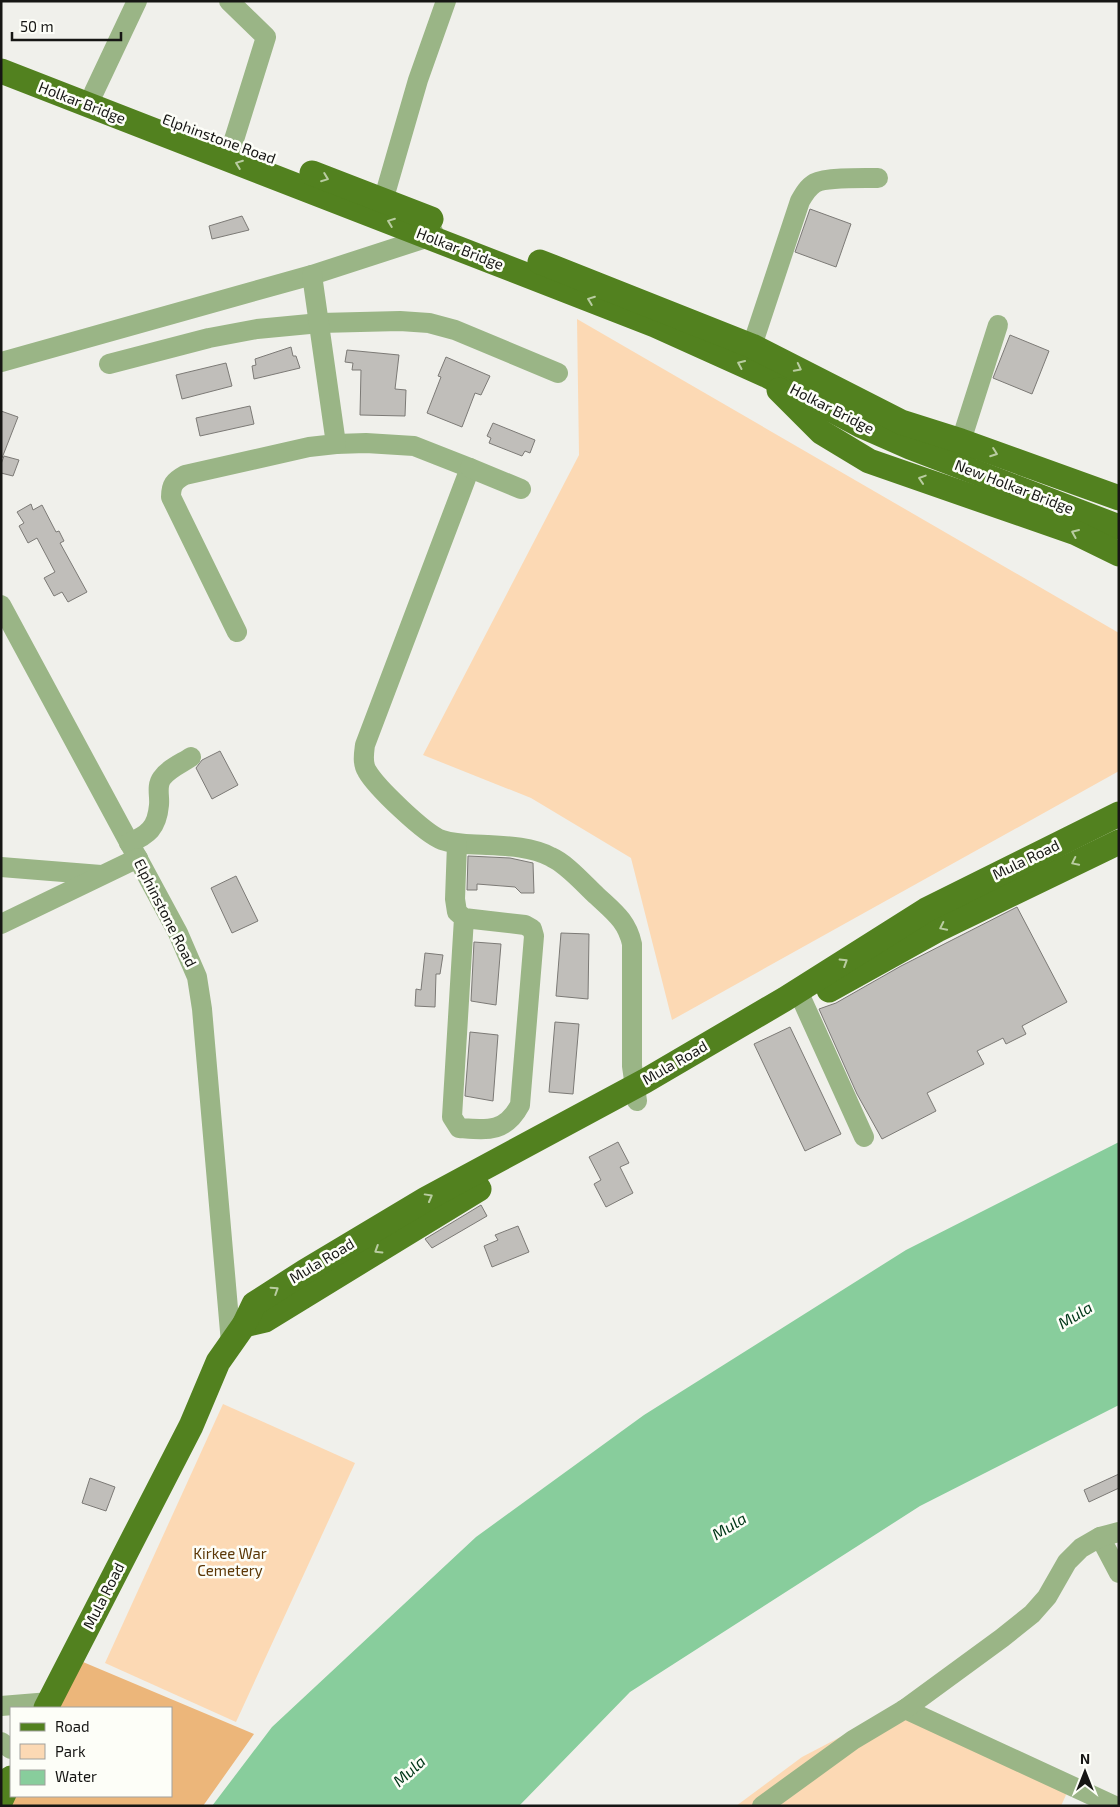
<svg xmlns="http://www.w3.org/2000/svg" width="1120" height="1807" font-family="'Exo 2',sans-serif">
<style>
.green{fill:#fcd9b4}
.forest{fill:#ecb67a}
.water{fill:#88cd9c}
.building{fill:#c0beba;stroke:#7c7a76}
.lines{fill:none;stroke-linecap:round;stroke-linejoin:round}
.minor{stroke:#9ab586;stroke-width:20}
.major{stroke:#52811f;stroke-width:25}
.oneway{stroke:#b9cca1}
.labels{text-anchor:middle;stroke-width:5;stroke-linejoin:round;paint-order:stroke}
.street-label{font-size:15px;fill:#161614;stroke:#fdfef8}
.park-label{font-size:15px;fill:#5c3807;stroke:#fdfef8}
.water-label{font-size:16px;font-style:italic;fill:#003718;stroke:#fdfef8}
</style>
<rect width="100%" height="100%" fill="#f0f0eb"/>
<!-- green -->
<g class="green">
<path d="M577,319L1119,633V771L672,1020L631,858L531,798L423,755L579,455Z"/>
<path d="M223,1404L355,1463L236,1722L105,1663Z"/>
<path d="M892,1710L1070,1786L1061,1806H736L802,1757Z"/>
</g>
<!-- forest -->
<path class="forest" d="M83,1662L254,1734L203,1806H8L13,1796H171V1708H58Z"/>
<!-- water -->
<path class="water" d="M1119,1142V1405L920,1506L630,1692L519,1806H212L272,1727L476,1537L644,1415L906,1250Z"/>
<!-- building -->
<g class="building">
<path d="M810,209L851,224L836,267L795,252Z"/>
<path d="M242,216L249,230L212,239L209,226Z"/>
<path d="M1010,335L1049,351L1032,394L993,378Z"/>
<path d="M291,347L293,356H296L300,368L254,379L252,366L256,365L255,359Z"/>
<path d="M347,350L399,355L395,389L406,390L405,416L360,415L361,370H352L353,363L345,362Z"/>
<path d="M446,357L490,376L481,395L475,393L462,427L427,413L441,377L438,376Z"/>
<path d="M226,363L232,386L182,399L176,375Z"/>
<path d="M250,406L254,424L200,436L196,418Z"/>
<path d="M1,411L18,417L2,458L1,457Z"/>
<path d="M493,423L535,440L530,453L525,451L522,456L489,443L491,438L487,436Z"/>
<path d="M4,456L19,460L13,476L1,473V464Z"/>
<path d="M31,504L33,510L42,505L56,532L59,531L64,541L60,543L87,592L68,602L62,592L54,596L44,578L55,572L37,538L28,543L19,526L24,523L17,512Z"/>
<path d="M220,751L238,785L212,799L196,768L202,760Z"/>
<path d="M468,856L510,858L533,863L534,893H521L515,887L477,884V890H467Z"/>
<path d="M236,876L258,921L232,933L211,888Z"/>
<path d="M1017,907L1067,1002L1022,1026L1026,1034L1006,1044L1003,1038L977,1051L984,1064L927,1093L936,1111L882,1139L857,1094L819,1009L836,1003L901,966Z"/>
<path d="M561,933L589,934L588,999L556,996Z"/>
<path d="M474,942L501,944L496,1005L471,1001Z"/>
<path d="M425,953L443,955L440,974H436L435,1007L415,1006L416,989L421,990Z"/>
<path d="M555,1022L579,1024L573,1094L549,1092Z"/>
<path d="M790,1027L841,1134L805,1151L754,1044Z"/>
<path d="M470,1032L498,1035L493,1101L465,1096Z"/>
<path d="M618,1142L629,1163L620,1167L633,1193L606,1207L594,1184L601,1180L589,1157Z"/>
<path d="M481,1205L487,1216L432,1248L425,1239Z"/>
<path d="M518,1226L529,1252L492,1267L484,1246L498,1240L495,1235Z"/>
<path d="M1119,1474V1488L1089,1502L1084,1490Z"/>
<path d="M90,1478L115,1487L106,1511L82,1503Z"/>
</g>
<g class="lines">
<!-- minor -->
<g class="minor">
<path d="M229,1L266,37L233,143"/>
<path d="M94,92L137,1"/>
<path d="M383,201L418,80L446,1"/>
<path d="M752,346L800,201C804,194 808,187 815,183C826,177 864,178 878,178"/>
<path d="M1,362L312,275L429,237L433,231"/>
<path d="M109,364L209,338L257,329L320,323L400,321L429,323L455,330L558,373"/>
<path d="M961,441L998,325"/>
<path d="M336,444L366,443L414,446L470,468L365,745C364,753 362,763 367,771C376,787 425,834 442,840C457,845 472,844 487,845C508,846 532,847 551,857C567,864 584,884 597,896C614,912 627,921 632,944V1066L637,1101"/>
<path d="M470,468L521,489"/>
<path d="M1,605L178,933L197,977L202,1009L231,1343"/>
<path d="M237,632L171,497C171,485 174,481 185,475L309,447L336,444L312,275"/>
<path d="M129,843C148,835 157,828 159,805C160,796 156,786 162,778C168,769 182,763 191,757"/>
<path d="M457,844L455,899L457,912L464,918L525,925L532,929L534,936L520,1105C505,1133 487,1130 459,1128L452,1117L464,918"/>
<path d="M1,867L101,875"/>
<path d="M1,924L138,858"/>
<path d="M798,991L864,1137"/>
<path d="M1100,1537L1119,1573"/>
<path d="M1,1706L50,1702"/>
<path d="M905,1709L1115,1806"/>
<path d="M1,1742L11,1749"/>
<path d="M762,1806L853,1740L905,1709L1002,1638L1032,1614L1047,1597L1067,1562L1081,1548L1100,1537L1119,1532"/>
</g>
<!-- major -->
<g class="major">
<path d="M1,71L655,325L766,375L860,425L910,447L1119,527"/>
<path d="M312,173L431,219"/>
<path d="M540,262L752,346L901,422L961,441L1119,498"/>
<path d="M779,390L821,432L869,461L1076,533L1119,554"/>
<path d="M829,990L937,930L1119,842"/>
<path d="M244,1325L265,1320L479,1189"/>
<path d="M46,1708L191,1426L218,1362L244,1325L254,1304L304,1272L426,1199L645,1081L785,999L926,910L1119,814"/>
<path d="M1,1800L11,1778"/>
</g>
</g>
<!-- one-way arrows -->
<defs><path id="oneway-chevron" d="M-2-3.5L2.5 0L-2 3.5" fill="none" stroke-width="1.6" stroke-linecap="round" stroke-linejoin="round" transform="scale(1.25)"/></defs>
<g class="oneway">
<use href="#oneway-chevron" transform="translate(239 164) rotate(-159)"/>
<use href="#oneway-chevron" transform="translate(325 178) rotate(21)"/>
<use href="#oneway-chevron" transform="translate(391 222) rotate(-159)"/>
<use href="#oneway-chevron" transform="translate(591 300) rotate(-159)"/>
<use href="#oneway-chevron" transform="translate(741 364) rotate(-156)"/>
<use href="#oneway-chevron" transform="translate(798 368) rotate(27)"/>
<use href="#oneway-chevron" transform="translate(994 453) rotate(20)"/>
<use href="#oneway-chevron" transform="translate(922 479) rotate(-162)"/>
<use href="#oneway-chevron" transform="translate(1075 533) rotate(-157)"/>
<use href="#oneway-chevron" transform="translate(1075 862) rotate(154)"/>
<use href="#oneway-chevron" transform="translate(943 927) rotate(154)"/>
<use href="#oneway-chevron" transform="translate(844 962) rotate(-32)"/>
<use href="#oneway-chevron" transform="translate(429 1197) rotate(-29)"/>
<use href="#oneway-chevron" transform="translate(378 1250) rotate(148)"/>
<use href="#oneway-chevron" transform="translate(275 1290) rotate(-33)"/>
</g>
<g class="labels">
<!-- street labels -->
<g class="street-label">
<text transform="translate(82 103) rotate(21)" y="5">Holkar Bridge</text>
<text transform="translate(219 139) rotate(20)" y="5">Elphinstone Road</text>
<text transform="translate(460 249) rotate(21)" y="5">Holkar Bridge</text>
<text transform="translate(832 409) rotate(27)" y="5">Holkar Bridge</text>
<text transform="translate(1014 487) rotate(21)" y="5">New Holkar Bridge</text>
<text transform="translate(1026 860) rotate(-26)" y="5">Mula Road</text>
<text transform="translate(165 913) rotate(63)" y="5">Elphinstone Road</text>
<text transform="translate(675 1063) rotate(-30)" y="5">Mula Road</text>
<text transform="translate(322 1261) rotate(-31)" y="5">Mula Road</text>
<text transform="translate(104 1596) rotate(-63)" y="5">Mula Road</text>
</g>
<!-- park labels -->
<g class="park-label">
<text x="230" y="1559">Kirkee War<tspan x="230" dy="17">Cemetery</tspan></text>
</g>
<!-- water labels -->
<g class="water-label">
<text transform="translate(1075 1315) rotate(-31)" y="6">Mula</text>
<text transform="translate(729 1526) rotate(-31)" y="6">Mula</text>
<text transform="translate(409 1771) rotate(-42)" y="6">Mula</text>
</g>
</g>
<!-- border -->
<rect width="1120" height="1807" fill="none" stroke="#161614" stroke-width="5"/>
<!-- legend -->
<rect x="10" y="1707" width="162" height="90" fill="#fdfef8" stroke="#a1a19d"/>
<rect x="20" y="1723" width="25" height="8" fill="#52811f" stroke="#a1a19d"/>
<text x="55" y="1732" font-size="15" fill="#161614">Road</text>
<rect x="20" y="1744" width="25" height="15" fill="#fcd9b4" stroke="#a1a19d"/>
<text x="55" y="1757" font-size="15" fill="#161614">Park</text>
<rect x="20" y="1770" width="25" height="15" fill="#88cd9c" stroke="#a1a19d"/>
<text x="55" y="1782" font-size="15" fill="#161614">Water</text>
<!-- north arrow -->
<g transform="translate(1085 1772)" stroke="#fdfef8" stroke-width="4" paint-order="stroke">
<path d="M0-4L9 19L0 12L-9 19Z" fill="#161614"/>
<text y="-8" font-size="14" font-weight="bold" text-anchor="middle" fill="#161614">N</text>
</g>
<!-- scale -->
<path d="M12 32v8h109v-8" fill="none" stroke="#161614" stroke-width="2.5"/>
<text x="20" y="32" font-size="15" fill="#161614" stroke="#fdfef8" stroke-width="4" paint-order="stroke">50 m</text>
</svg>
